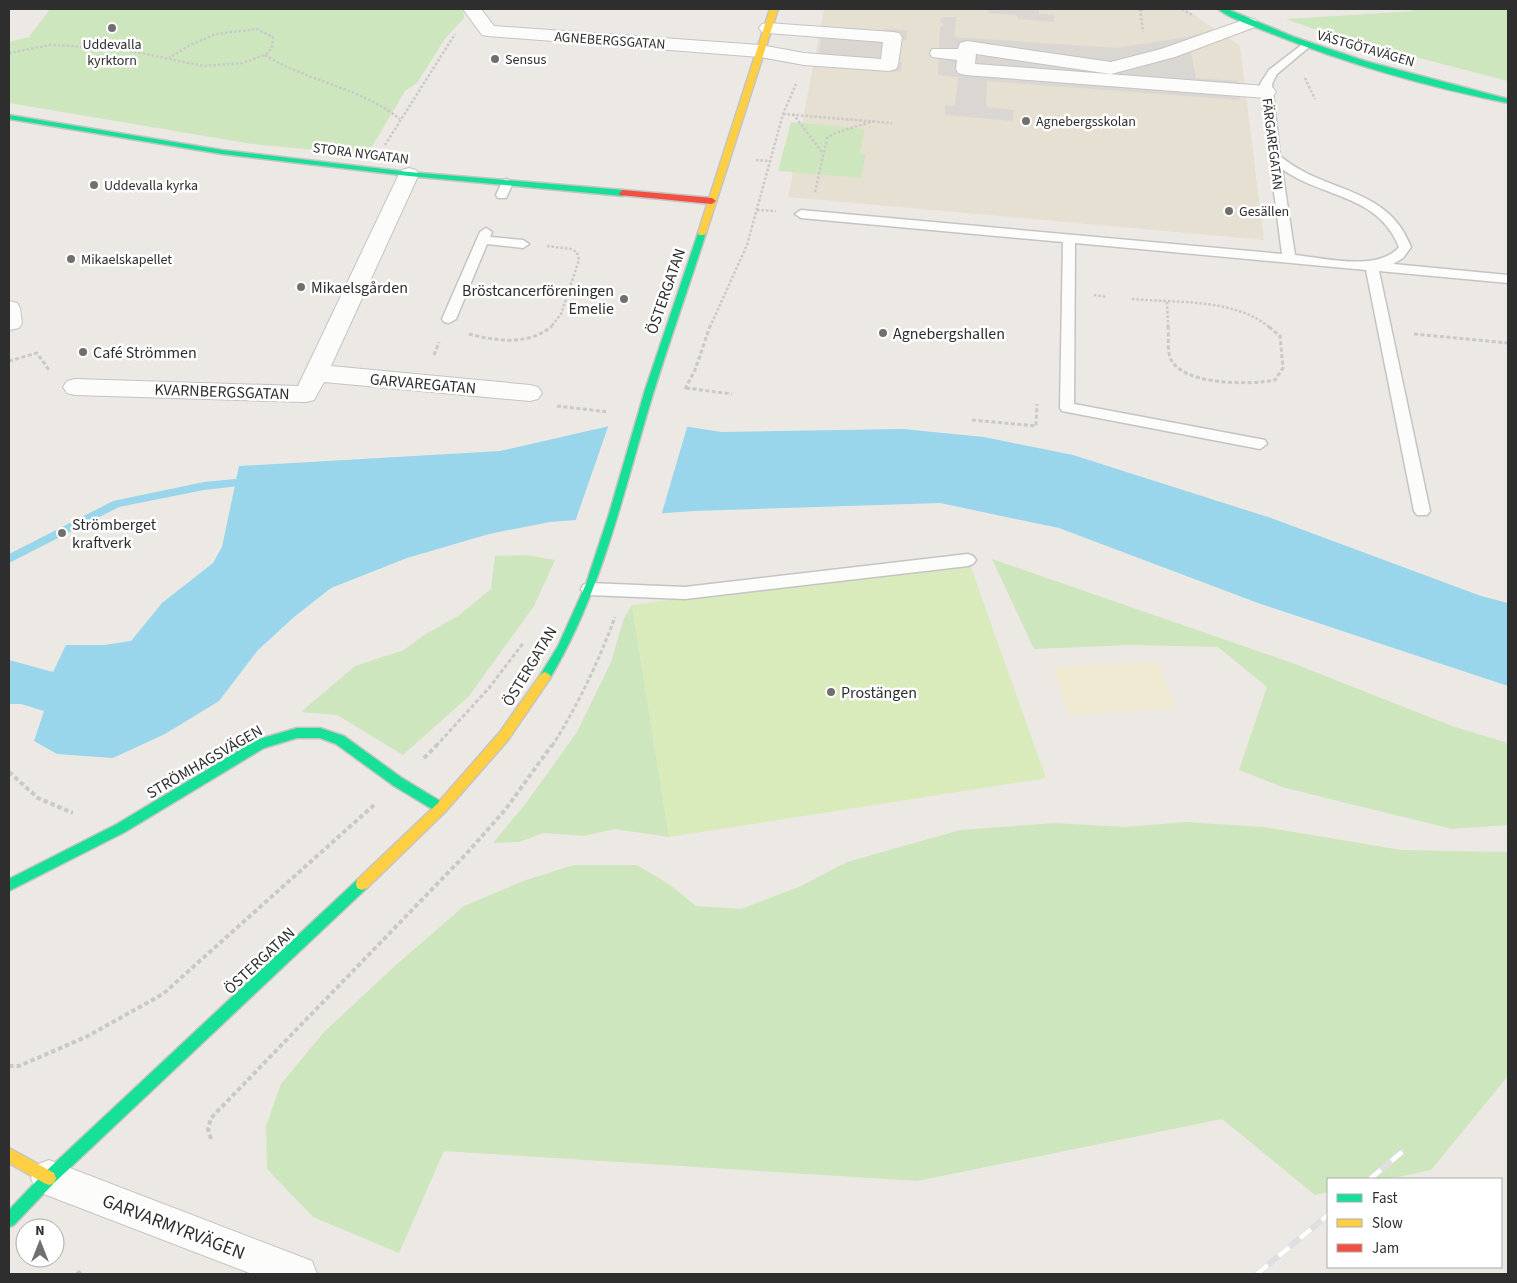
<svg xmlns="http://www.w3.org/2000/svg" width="1517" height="1283" font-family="'Source Sans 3',sans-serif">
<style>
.education{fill:#e6e0d3}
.green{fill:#cee6be}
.sand{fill:#f0ead3}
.pitch{fill:#d9eabb}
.plaza{fill:#dad6d2}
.water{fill:#99d6ec}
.pier{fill:#ece8e4}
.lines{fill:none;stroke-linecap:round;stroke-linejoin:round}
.stream{fill:#99d6ec;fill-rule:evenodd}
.lane-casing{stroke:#c5c4c5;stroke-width:3}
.street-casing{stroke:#c5c4c5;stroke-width:2}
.fast-casing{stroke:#c5c4c5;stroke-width:3}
.slow-casing{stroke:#c5c4c5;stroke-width:3}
.jam-casing{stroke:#c5c4c5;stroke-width:3}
.path-far2{stroke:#c9c9c8;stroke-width:2.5;stroke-dasharray:2.5 2;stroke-linecap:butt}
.path-far1{stroke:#c9c9c8;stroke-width:3;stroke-dasharray:4 2.5;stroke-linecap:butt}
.path{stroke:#c9c9c8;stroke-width:4;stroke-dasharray:4.5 3;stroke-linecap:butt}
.lane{fill:#fcfcfb;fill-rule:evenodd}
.street{fill:#fcfcfb;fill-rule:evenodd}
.fast{fill:#16e098;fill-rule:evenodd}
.slow{fill:#ffcf43;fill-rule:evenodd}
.jam{fill:#f24e42;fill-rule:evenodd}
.rail-casing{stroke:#dfdfe1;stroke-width:6}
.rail{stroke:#fff;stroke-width:4.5;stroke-dasharray:14;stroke-linecap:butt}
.poi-dot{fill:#706f6e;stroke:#fff;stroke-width:2}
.labels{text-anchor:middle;stroke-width:5;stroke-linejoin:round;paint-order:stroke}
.far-street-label{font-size:14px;fill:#2e2e2e;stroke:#fff}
.far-poi-label{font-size:14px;fill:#2e2e2e;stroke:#fff;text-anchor:start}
.poi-label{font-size:16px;fill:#2e2e2e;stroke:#fff;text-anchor:start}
.street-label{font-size:16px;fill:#2e2e2e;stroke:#fff}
.near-street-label{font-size:19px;fill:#2e2e2e;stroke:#fff}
</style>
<rect width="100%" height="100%" fill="#ece8e4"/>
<!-- education -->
<path class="education" d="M824,9H1185L1240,46L1264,240L788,197Z"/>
<!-- green -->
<g class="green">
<path d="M50,9H463L464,18L444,40L417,83L405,91L367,155L252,144L9,103V42L29,37Z"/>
<path d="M1411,9H1508V81L1330,35L1286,19L1413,11Z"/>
<path d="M791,122L865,129L860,153L866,154L861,178L778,171Z"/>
<path d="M526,555L555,560L534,606L469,696L403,755L337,715L301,712L355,666L404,650L424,635L458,616L491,589L495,556Z"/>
<path d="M992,559L1295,664L1452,726L1508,743V825L1452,829L1282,787L1239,770L1267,687L1218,647L1130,645L1034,649Z"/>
<path d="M632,605L669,837L614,829L584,836L544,833L519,842L493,843L526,803L577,732L611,662L624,618Z"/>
<path d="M1186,822L1264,827L1401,850L1508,852V1076L1431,1170L1389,1179H1328V1192L1315,1195L1222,1119L917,1181L444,1151L399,1253L313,1217L267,1169L266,1126L281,1084L324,1032L396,965L464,906L526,880L574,865H637L670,885L696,906L741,909L801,886L847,862L960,830L1055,823L1126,827Z"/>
</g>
<!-- sand -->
<path class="sand" d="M1158,662L1175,708L1068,715L1053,667Z"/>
<!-- pitch -->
<path class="pitch" d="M968,559L1046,778L669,837L632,605Z"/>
<!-- plaza -->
<g class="plaza">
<path d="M988,9H1039V14L1054,15V22L1018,19L1017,15L988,13Z"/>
<path d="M941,17H956L954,37L1116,48L1187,37L1213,30L1221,33L1190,48L1196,78L1238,81L1240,100L987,81L986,107L1014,110L1013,121L945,115V105L955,106L958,77L938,75L940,27L943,26V23H940Z"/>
<path d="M823,28L880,31L886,29L907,30V40L898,39L895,62H902L901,72L816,66Z"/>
</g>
<!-- water -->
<path class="water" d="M640,419L721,432L903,429L984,437L1073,455L1271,518L1481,596L1508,603V686L1258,603L1059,528L940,503L693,511L550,522L489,534L407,558L331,588L294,617L258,650L219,701L165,734L113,758L57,754L34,741L44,711L21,704H9V660L53,672L66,645H104L131,641L162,603L213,563L222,547L239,466L500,451Z"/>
<!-- pier -->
<path class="pier" d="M639,417L688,424L661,516L575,522L609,424Z"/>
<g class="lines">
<!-- stream -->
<path class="stream" d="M235,479L239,480L240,483L239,486L204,490L119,507L9,563V554L113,501L204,482Z"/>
<!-- lane casing -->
<g class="lane-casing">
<g id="lane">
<path d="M1304,43L1308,44V48L1277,74L1272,84L1280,156C1325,194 1387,185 1411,247L1403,258L1393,264L1508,275V283L1379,271L1430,511L1427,515H1417L1414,511L1366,270L1075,243L1074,404L1265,440L1267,444L1260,449L1062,411L1060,408L1063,242L801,218L795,214L801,210L1282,254L1260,84L1269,70ZM1282,169C1322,198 1378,194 1399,247C1378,272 1324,258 1295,255Z"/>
<path d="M507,179L513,183L506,198H498L496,195L503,180Z"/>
<path d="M486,228L492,232L490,237L523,240L529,244L523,248L487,244L456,319L449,323L444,322L442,319L480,232Z"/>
<path d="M968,554L973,556L976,560L973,564L968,566L685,599L589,595L583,593L581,589L583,585L589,583L685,587Z"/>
</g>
</g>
<!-- street casing -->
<g class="street-casing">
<g id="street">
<path d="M463,9H481L494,26L760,45L804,53L881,59L883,42L768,33L762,32L759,28L762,24L768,23L893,32L899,33L902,37L898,65L896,69L889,71L804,65L760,57L488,36L482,35Z"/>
<path d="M1249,18L1255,19L1258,23L1255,27L1175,57L1111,74L976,54L975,64L1266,86L1273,88L1276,92L1273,96L1266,98L965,75L958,73L956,69L957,60L932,57L930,53L932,49H958L960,43L967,41L1111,62L1161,49Z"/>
<path d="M409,168L416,170L419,174L331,366L530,385L538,387L542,393L538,399L530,401L324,382L314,400L306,402L75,395L67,393L63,387L67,381L75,379L298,386L399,174L402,170Z"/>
<path d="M9,301L17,303L20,308L22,323L19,328L9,330Z"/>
<path d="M49,1160L312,1261L317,1274H252L36,1191L31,1178L36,1165Z"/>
</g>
</g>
<!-- fast casing -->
<g class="fast-casing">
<g id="fast">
<path d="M1218,9H1227L1294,37L1365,61L1508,99V103C1428,87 1347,64 1270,33C1254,26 1232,20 1218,9Z"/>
<path d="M9,115L222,150L409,172L623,190L627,193L623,196L409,176L222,154L9,119Z"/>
<path d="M702,230L706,233C687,293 665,353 647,414C620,506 599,597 549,680H541L539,677L558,646L586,584L609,514L645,390L698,233Z"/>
<path d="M297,728H320L344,736L402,778L445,804L447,808L445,812L441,813L437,812L394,786L336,744L320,738H297L264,748L125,832L9,891V879L117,824L256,740Z"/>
<path d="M362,878L367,880L368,884L367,888L54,1183L14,1225L9,1227V1210L44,1173L357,880Z"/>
</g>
</g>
<!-- slow casing -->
<g class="slow-casing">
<g id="slow">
<path d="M770,9H778L706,233L705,235H699L698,233Z"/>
<path d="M545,672L549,674L551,677L549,680L508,740L445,812L367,888L362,890L357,888L356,884L357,880L437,804L500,732L541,674Z"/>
<path d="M9,1148L54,1173L56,1178L54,1183L49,1185L44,1183L9,1163Z"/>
</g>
</g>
<!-- jam casing -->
<g class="jam-casing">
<path id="jam" d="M623,190L712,198L716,201L712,204L620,195L619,193Z"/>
</g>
<!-- path-far2 -->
<g class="path-far2">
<path d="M1140,9L1143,32"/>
<path d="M1182,9L1194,16"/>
<path d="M1141,10L1146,9"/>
<path d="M9,53L50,45L90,47L136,52L204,66L242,63L265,55L272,48L273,37L257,29L216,34L190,45L169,58"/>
<path d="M265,55C308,82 360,87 400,119"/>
<path d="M1305,78L1315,99"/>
<path d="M783,114L892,123"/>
<path d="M793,114L822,152"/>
<path d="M385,145L455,34"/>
<path d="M756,160L771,161"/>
<path d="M815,192L827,138L835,133L874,121"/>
<path d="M757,210L776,211"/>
<path d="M547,246L571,249L577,252L579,260L561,314L551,327"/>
<path d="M1094,295L1107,297"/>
<path d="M1132,299C1175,303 1234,298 1269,327"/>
<path d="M1167,302L1168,327"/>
<path d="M710,327L747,245L783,114L796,84"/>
</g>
<!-- path-far1 -->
<g class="path-far1">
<path d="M1168,326C1169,335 1167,349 1170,357C1180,386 1251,385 1275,380L1283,368L1280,336L1268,326"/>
<path d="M469,334C497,341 528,346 552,326"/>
<path d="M1414,334L1508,343"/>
<path d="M434,355L439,342"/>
<path d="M9,361L37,353L49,370"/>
<path d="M686,388L732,394"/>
<path d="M685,389L695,370L710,326"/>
<path d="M557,406L608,412"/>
<path d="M972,420L1036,426L1037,404"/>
<path d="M436,746L489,688L524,642"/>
<path d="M552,746C578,705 598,663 615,617"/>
</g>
<!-- path -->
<g class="path">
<path d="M424,758L437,745"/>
<path d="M9,772L38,798L73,813"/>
<path d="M9,1066H19L86,1037L163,994L374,805"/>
<path d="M211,1139L208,1129L211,1118L467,853L505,810L552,745"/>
<path d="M77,1274L81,1271"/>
</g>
<!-- lane -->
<use href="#lane" class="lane"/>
<!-- street -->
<use href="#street" class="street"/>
<!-- fast -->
<use href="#fast" class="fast"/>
<!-- slow -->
<use href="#slow" class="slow"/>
<!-- jam -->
<use href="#jam" class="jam"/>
<!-- rail casing -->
<g class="rail-casing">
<g id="rail">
<path d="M1370,1179L1402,1152"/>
<path d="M1257,1274L1328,1215"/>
</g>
</g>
<!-- rail -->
<use href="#rail" class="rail"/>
</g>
<!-- markers -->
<g class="poi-dot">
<circle cx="112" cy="28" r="5"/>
<circle cx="495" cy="59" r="5"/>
<circle cx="1026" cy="121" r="5"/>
<circle cx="94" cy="185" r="5"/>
<circle cx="1229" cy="211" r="5"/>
<circle cx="71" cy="259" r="5"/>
<circle cx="301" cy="287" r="5"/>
<circle cx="624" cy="299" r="5"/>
<circle cx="883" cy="333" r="5"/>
<circle cx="83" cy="352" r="5"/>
<circle cx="62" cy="533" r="5"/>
<circle cx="831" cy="692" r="5"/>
</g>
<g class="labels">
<!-- far-street labels -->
<g class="far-street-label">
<text transform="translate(610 40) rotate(4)" y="5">AGNEBERGSGATAN</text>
<text transform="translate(1366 48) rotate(16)" y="5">VÄSTGÖTAVÄGEN</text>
<text transform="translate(1273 144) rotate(83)" y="5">FÄRGAREGATAN</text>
<text transform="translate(361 153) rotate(7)" y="5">STORA NYGATAN</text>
</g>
<!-- far-poi labels -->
<g class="far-poi-label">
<text x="112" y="49" text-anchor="middle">Uddevalla<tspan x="112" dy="16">kyrktorn</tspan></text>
<text x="505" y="64">Sensus</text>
<text x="1036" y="126">Agnebergsskolan</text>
<text x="104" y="190">Uddevalla kyrka</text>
<text x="1239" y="216">Gesällen</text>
<text x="81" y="264">Mikaelskapellet</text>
</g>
<!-- poi labels -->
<g class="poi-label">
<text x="311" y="293">Mikaelsgården</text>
<text x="614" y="296" text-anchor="end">Bröstcancerföreningen<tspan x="614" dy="18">Emelie</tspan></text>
<text x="893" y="339">Agnebergshallen</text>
<text x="93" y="358">Café Strömmen</text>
<text x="72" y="530">Strömberget<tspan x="72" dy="18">kraftverk</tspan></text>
<text x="841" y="698">Prostängen</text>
</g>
<!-- street labels -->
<g class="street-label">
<text transform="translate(665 291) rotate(-71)" y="6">ÖSTERGATAN</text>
<text transform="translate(423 383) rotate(5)" y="6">GARVAREGATAN</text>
<text transform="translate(222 391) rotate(2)" y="6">KVARNBERGSGATAN</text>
<text transform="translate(529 666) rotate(-59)" y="6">ÖSTERGATAN</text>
<text transform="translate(204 761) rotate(-30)" y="6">STRÖMHAGSVÄGEN</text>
<text transform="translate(259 960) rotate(-43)" y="6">ÖSTERGATAN</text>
</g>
<!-- near-street labels -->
<g class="near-street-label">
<text transform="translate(174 1226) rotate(21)" y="7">GARVARMYRVÄGEN</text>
</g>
</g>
<!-- border -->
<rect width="1517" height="1283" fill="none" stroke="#2e2e2e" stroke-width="20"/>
<!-- legend -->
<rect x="1327" y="1178" width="175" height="90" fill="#ffffff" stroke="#ababab"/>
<rect x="1337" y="1194" width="25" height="8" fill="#16e098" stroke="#ababab"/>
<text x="1372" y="1203" font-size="15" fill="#2e2e2e">Fast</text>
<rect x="1337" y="1219" width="25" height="8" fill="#ffcf43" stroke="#ababab"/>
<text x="1372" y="1228" font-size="15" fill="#2e2e2e">Slow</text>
<rect x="1337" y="1244" width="25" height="8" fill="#f24e42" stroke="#ababab"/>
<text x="1372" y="1253" font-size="15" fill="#2e2e2e">Jam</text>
<!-- north arrow -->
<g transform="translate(40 1243)"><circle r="24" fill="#ffffff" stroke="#ababab"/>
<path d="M0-4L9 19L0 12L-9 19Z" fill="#706f6e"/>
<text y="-8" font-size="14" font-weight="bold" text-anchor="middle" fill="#2e2e2e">N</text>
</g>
</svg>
